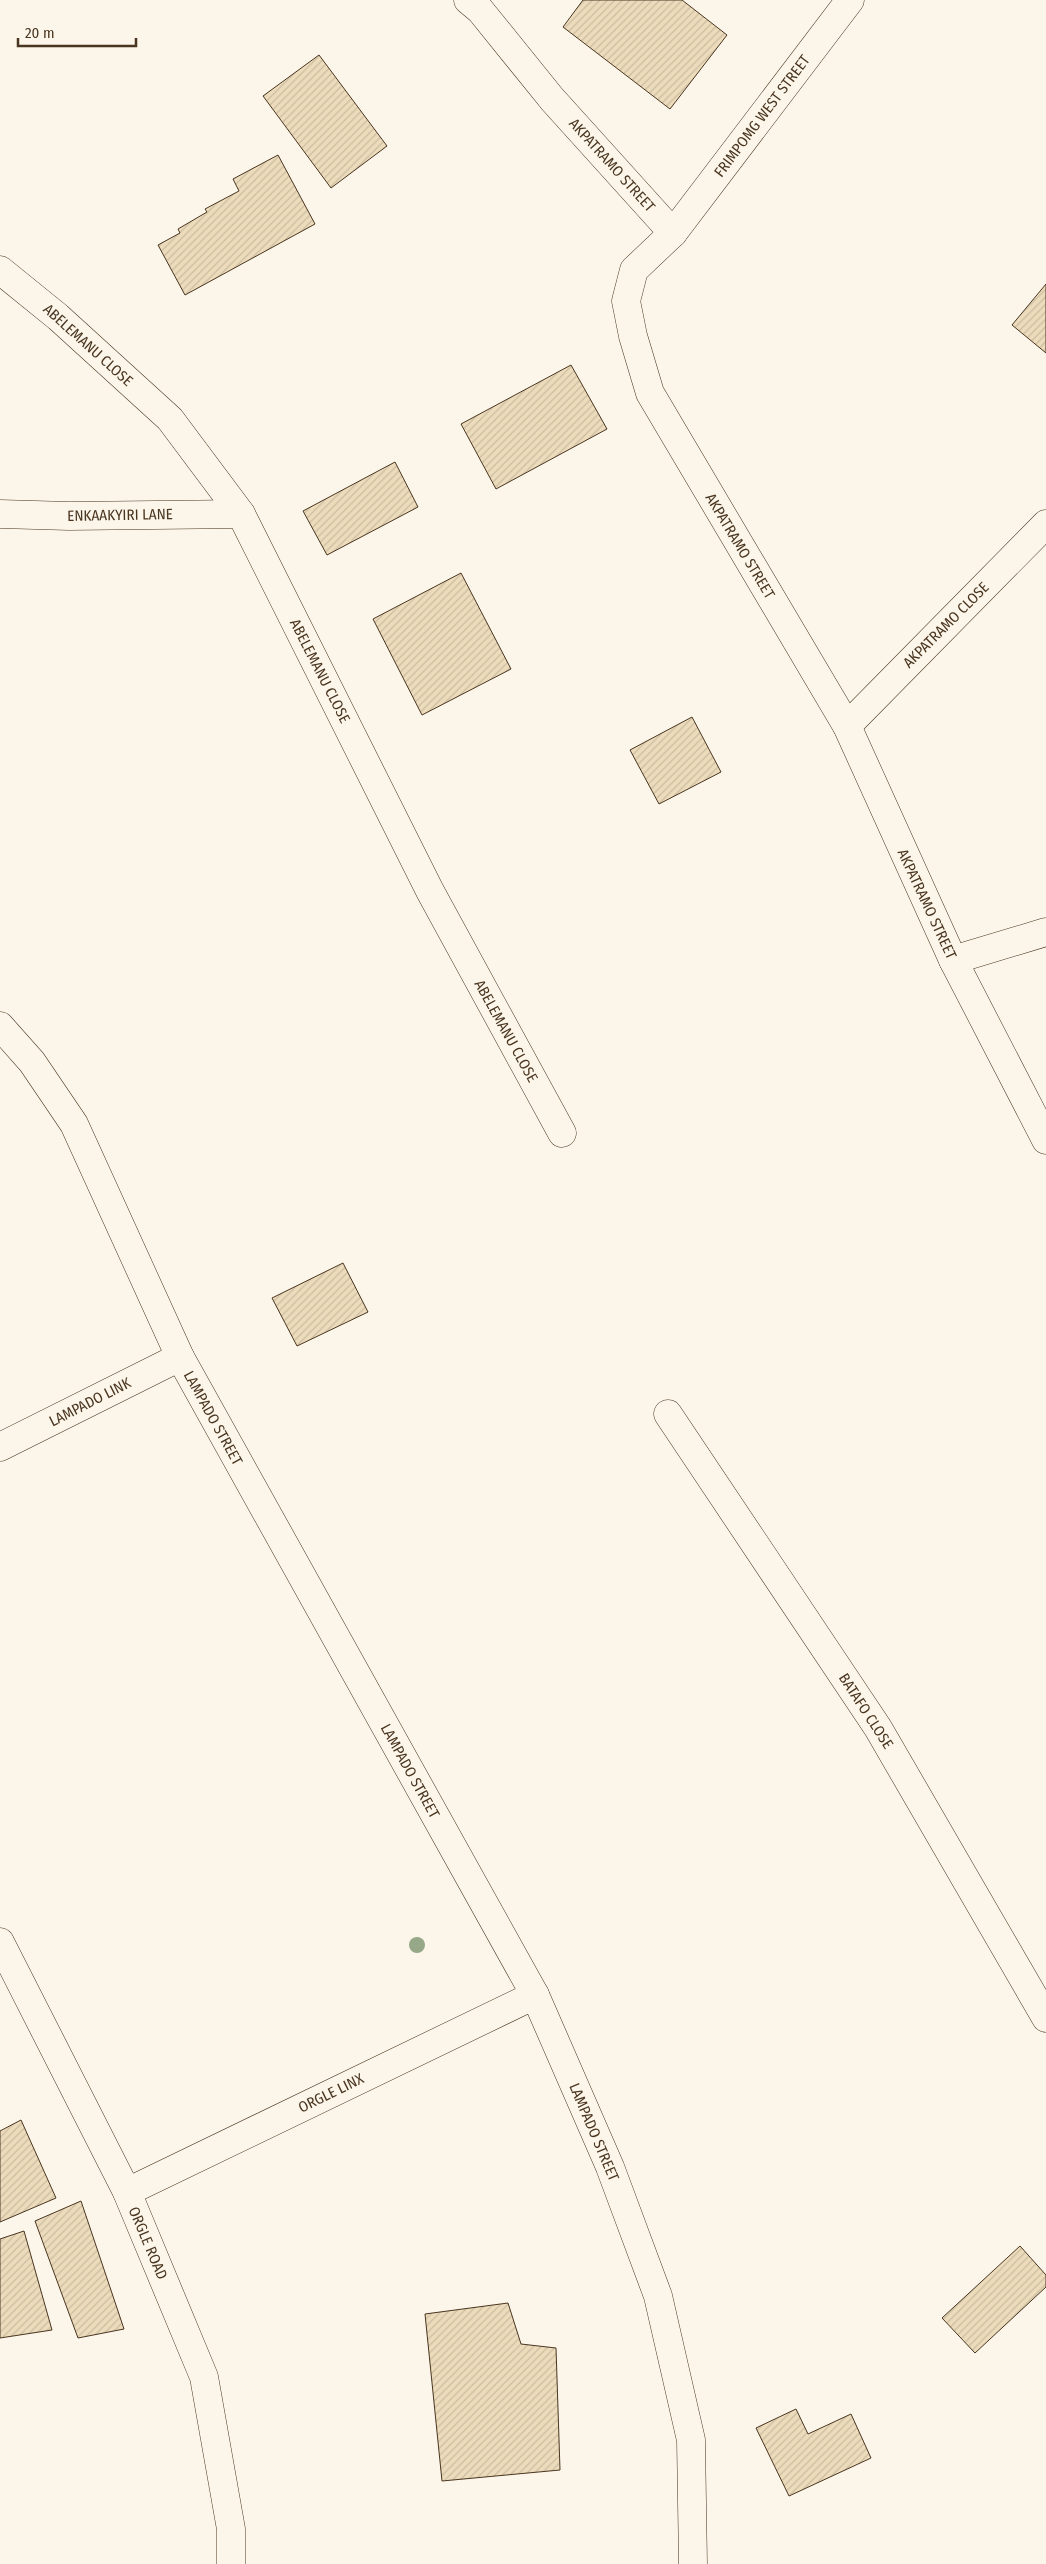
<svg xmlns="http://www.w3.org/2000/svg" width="1046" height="2564" font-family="'Fira Sans Condensed',sans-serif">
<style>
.building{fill:url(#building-hatch);stroke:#4a3520}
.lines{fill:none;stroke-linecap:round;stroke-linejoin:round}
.street-casing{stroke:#4a3520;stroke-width:29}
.secondary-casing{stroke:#4a3520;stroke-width:29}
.street{stroke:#fbf6e9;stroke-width:28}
.secondary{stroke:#fbf6e9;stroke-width:28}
.tree{fill:#96a887}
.labels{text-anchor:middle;stroke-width:4;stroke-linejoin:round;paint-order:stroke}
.street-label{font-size:15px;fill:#4a3520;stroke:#fbf6e9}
</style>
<defs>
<pattern id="building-hatch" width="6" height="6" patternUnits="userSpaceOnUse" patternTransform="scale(1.25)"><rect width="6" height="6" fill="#ecdcbc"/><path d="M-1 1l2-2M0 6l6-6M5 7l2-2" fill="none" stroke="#ccbda1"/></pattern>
</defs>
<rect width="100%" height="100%" fill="#fbf6e9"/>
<!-- building -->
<g class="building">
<path d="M583,0H682L727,35L670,109L563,27Z"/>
<path d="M319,55L387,146L331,188L263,96Z"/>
<path d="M278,155L315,224L185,295L158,245L180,233L178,229L207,212L205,209L239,191L233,179Z"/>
<path d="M1046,284V353L1012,325Z"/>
<path d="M571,365L607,429L496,489L461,424Z"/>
<path d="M395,462L418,507L327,555L303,511Z"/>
<path d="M461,573L511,669L422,715L373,619Z"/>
<path d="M692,717L721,772L659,804L630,750Z"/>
<path d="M343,1263L368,1312L297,1346L272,1298Z"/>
<path d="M21,2120L56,2198L0,2222V2131Z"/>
<path d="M81,2201L124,2329L78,2338L35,2221Z"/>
<path d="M24,2231L52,2330L0,2338V2239Z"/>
<path d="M1020,2246L1046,2275V2287L975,2353L942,2318Z"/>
<path d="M508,2303L521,2344L556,2348L560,2470L442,2481L425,2314Z"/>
<path d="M796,2409L808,2434L851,2414L871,2458L789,2496L756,2428Z"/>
</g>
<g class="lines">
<!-- street casing -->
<g class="street-casing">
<g id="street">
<path d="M468,0L480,10L552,99L673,233"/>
<path d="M850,0L673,233L634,270L626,301L633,336L650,393L847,726L953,960L1046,1140"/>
<path d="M0,270L58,317L170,419L241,514L430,891L562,1133"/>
<path d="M0,514L69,516L241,514"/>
<path d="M847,726L1046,524"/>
<path d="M953,960L1046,932"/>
<path d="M0,1026L32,1062L74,1124L180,1357L535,1995L610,2167L658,2296L691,2440L693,2564"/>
<path d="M668,1414L878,1728L1046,2018"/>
<path d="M0,1447L180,1357"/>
<path d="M127,2192L535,1995"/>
</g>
</g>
<!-- secondary casing -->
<g class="secondary-casing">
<path id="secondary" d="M0,1942L127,2192L204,2377L231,2529V2564"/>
</g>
<!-- street -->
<use href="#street" class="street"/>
<!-- secondary -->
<use href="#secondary" class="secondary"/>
</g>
<!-- trees -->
<circle class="tree" cx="417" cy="1945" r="8"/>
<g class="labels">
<!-- street labels -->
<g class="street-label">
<text transform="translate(762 116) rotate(-53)" y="5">FRIMPOMG WEST STREET</text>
<text transform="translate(612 165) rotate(48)" y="5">AKPATRAMO STREET</text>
<text transform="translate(88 345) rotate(42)" y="5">ABELEMANU CLOSE</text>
<text transform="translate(120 515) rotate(-1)" y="5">ENKAAKYIRI LANE</text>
<text transform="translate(740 546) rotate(59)" y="5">AKPATRAMO STREET</text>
<text transform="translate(946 625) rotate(-45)" y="5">AKPATRAMO CLOSE</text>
<text transform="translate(320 671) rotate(63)" y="5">ABELEMANU CLOSE</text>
<text transform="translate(927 904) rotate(65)" y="5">AKPATRAMO STREET</text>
<text transform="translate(506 1031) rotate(61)" y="5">ABELEMANU CLOSE</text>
<text transform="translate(90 1402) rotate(-27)" y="5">LAMPADO LINK</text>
<text transform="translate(213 1418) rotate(61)" y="5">LAMPADO STREET</text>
<text transform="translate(866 1711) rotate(57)" y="5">BATAFO CLOSE</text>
<text transform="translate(410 1771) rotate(61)" y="5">LAMPADO STREET</text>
<text transform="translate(331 2093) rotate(-26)" y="5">ORGLE LINX</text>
<text transform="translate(594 2132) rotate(67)" y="5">LAMPADO STREET</text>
<text transform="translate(148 2243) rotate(67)" y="5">ORGLE ROAD</text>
</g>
</g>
<!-- scale -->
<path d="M18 38v8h118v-8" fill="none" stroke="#4a3520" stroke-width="2.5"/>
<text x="25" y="38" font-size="15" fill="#4a3520" stroke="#fbf6e9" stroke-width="4" paint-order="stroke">20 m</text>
</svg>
